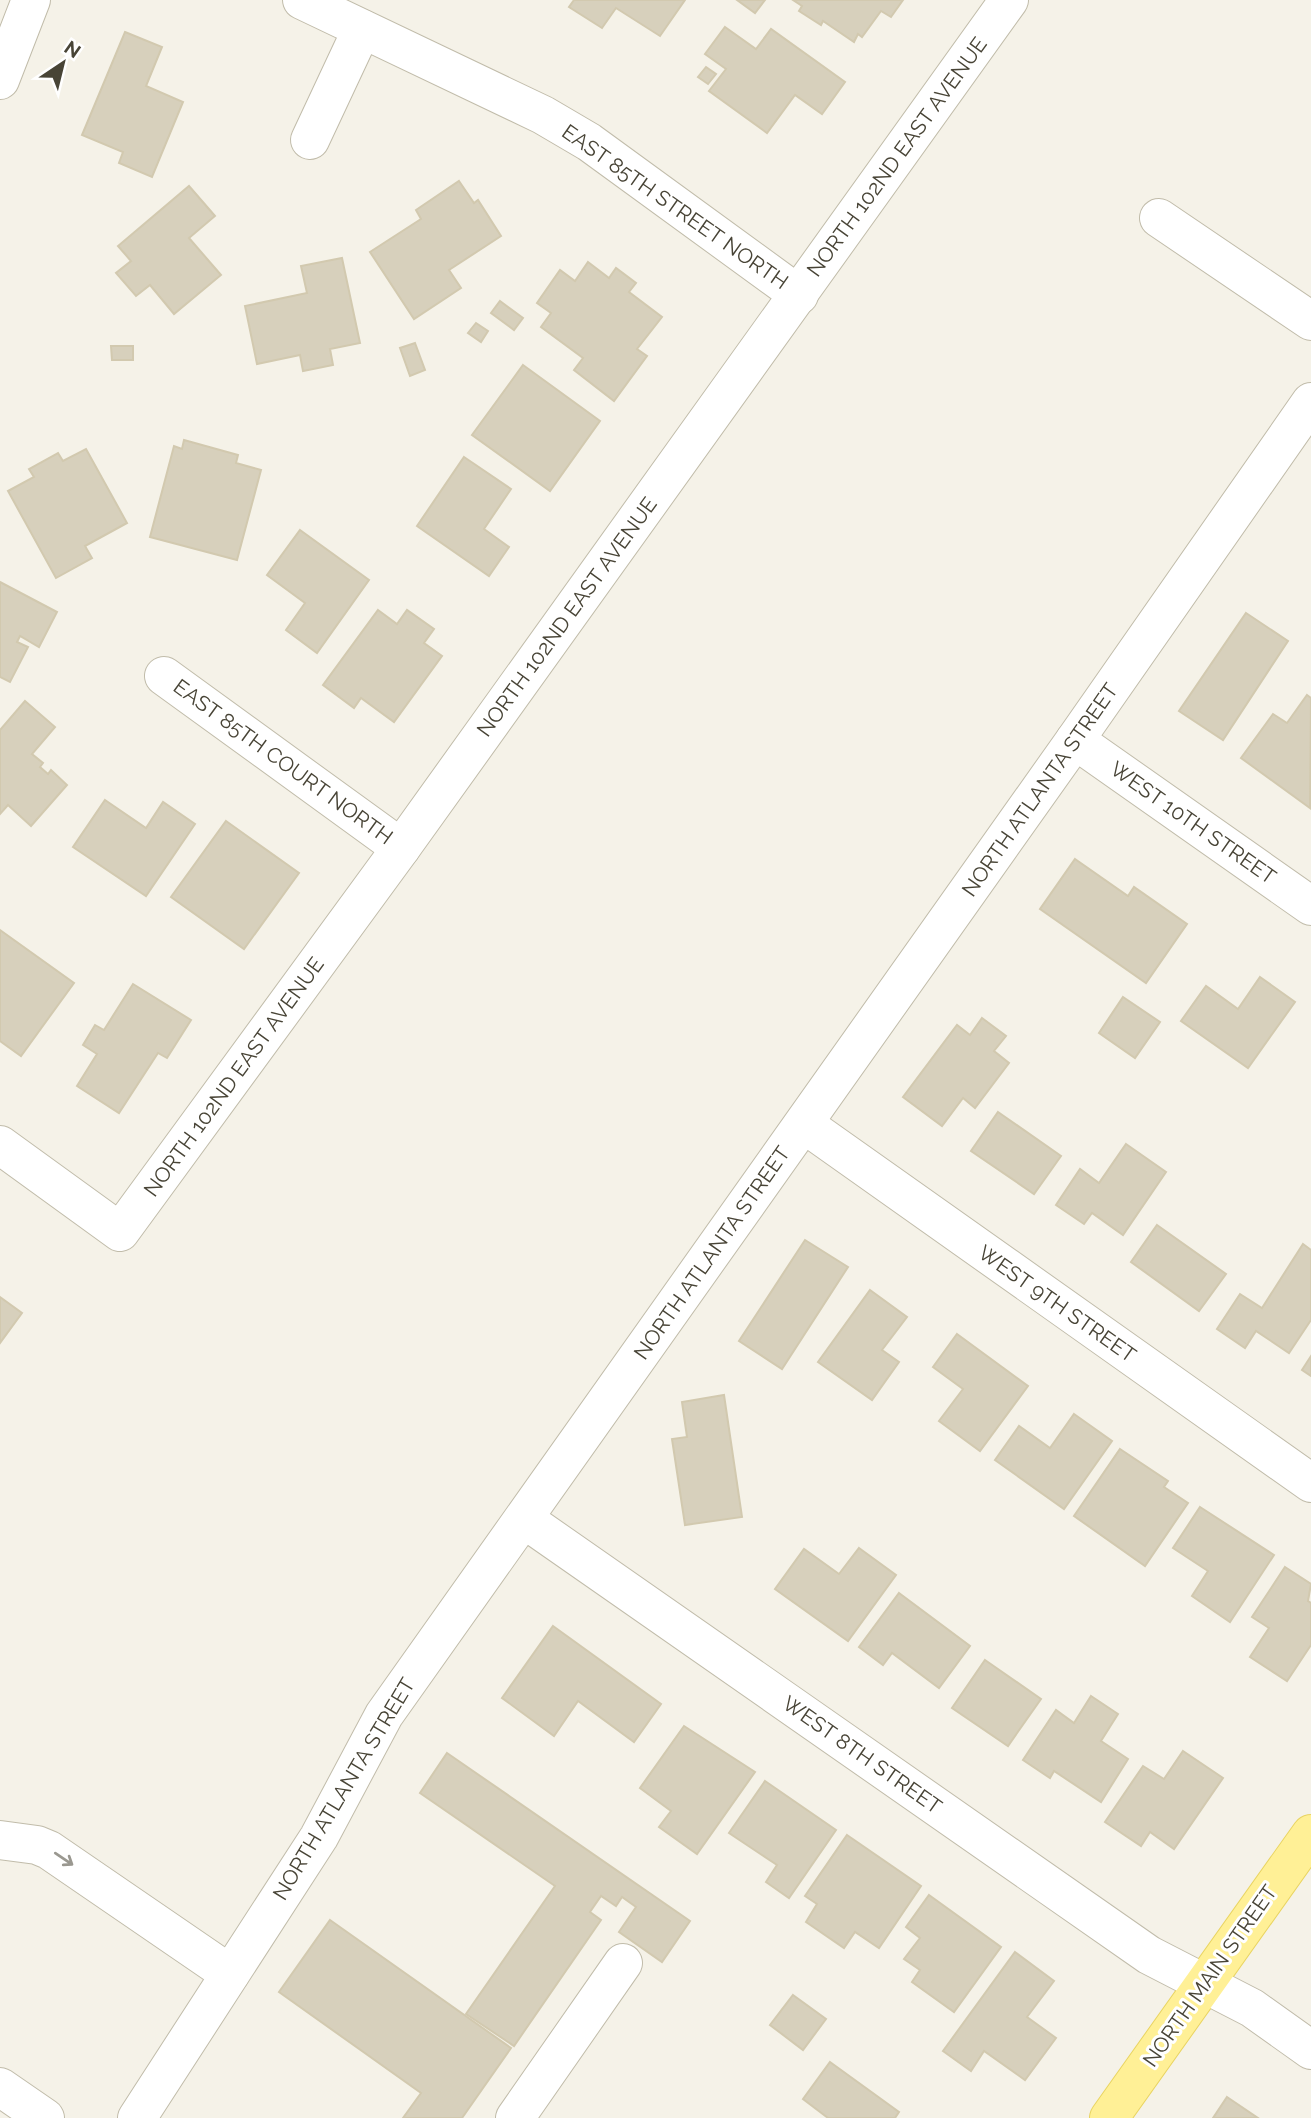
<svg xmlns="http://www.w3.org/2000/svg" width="1311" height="2118" font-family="Raleway,sans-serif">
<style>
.building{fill:#d7d0bc;stroke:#d2c9af;stroke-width:2}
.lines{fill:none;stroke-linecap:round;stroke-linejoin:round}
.minor-casing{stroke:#c1bcaa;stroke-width:40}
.major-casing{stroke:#e9d461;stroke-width:40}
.minor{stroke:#fff;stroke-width:38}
.major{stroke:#fff096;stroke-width:38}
.oneway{stroke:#9a9890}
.labels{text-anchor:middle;stroke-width:6;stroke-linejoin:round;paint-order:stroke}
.street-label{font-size:21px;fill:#484436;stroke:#fff}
</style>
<rect width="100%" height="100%" fill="#f5f2e8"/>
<!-- building -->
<g class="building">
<path d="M574,0H685L660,36L616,8L602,28L569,7Z"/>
<path d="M737,0H765L755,13Z"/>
<path d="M793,0H903L891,17L881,11L862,37L858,34L854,42L823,21L821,25L799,11L802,6Z"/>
<path d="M725,27L756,49L771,29L845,82L822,114L795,95L767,133L709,91L726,69L705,54Z"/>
<path d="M125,32L162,47L146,86L183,102L152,177L119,163L123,152L82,135Z"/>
<path d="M706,67L716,74L708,84L698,77Z"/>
<path d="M459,181L474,203L478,200L501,236L449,270L461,288L414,319L370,252L421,219L416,210Z"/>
<path d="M189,186L215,216L189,238L221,275L174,314L150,285L136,296L116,273L131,261L118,246Z"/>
<path d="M342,258L360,343L330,349L333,365L303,371L300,355L257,364L245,306L307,293L301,266Z"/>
<path d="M588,262L609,278L616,268L636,283L629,292L662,317L637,349L647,356L614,401L574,370L583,358L541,327L551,313L537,303L560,270L575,281Z"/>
<path d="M500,301L523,318L514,330L491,313Z"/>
<path d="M476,323L488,331L481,342L468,333Z"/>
<path d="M415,343L425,370L410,376L400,348Z"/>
<path d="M111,346H133V360H112Z"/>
<path d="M523,365L600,421L550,491L472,435Z"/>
<path d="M184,440L238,455L236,463L261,470L237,560L150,537L174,446L182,449Z"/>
<path d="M86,449L127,523L85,546L92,558L56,578L8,491L34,477L29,469L58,453L63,461Z"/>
<path d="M464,457L511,489L484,529L509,547L489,576L417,526Z"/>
<path d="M300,530L369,580L317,653L286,630L305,603L267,575Z"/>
<path d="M0,582L57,612L39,647L20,636L17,642L28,647L10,682L0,677Z"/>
<path d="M378,610L397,624L407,610L434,629L424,643L442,656L394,722L361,698L354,708L323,685Z"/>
<path d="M1246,613L1288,641L1223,740L1179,711Z"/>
<path d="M1307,695L1311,698L1310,808L1241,758L1273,714L1287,723Z"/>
<path d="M25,701L55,727L32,754L43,763L40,767L48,774L51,770L67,785L31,826L8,805L0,814V730Z"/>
<path d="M105,800L146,828L163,802L195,824L146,896L73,847Z"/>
<path d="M226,821L299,873L244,949L171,897Z"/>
<path d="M1075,859L1128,896L1134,887L1187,924L1146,983L1040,909Z"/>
<path d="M0,930L74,983L21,1056L0,1041Z"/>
<path d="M1260,977L1295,1002L1248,1068L1181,1021L1206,986L1238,1009Z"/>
<path d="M133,984L191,1020L167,1058L158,1053L119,1113L77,1086L97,1054L83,1045L95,1025L104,1030Z"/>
<path d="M1123,997L1160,1022L1135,1058L1099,1033Z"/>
<path d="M982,1018L1006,1036L994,1051L1009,1063L975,1108L963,1098L942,1126L903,1097L957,1025L970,1035Z"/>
<path d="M998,1112L1061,1156L1034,1194L971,1151Z"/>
<path d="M1126,1144L1166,1172L1123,1235L1092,1213L1084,1224L1056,1205L1080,1169L1099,1183Z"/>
<path d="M1157,1225L1226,1274L1199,1311L1131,1262Z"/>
<path d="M805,1240L848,1267L782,1369L739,1341Z"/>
<path d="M1303,1244L1311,1250V1320L1289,1353L1256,1331L1245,1348L1217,1329L1240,1294L1262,1308Z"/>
<path d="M870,1290L907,1317L882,1350L899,1362L872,1400L818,1362Z"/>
<path d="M0,1297L22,1313L0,1343Z"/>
<path d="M957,1334L1028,1386L980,1451L939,1421L963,1389L933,1367Z"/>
<path d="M1311,1356V1376L1302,1370Z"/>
<path d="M724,1395L742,1517L685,1525L672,1439L687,1437L682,1402Z"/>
<path d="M1074,1414L1112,1441L1064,1509L995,1460L1019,1426L1050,1448Z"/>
<path d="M1120,1449L1168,1481L1164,1487L1188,1503L1145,1566L1074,1516Z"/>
<path d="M1200,1507L1274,1555L1230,1622L1192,1596L1208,1571L1173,1548Z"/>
<path d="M859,1548L896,1575L848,1641L775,1589L804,1549L839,1574Z"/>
<path d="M1285,1567L1311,1584L1308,1601L1311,1603V1645L1287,1681L1250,1657L1269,1628L1252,1617Z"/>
<path d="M899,1593L970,1646L939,1688L892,1653L883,1665L859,1647Z"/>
<path d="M553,1626L661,1704L634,1742L578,1701L554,1736L502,1698Z"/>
<path d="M985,1660L1041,1699L1008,1746L952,1708Z"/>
<path d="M1091,1696L1118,1714L1101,1741L1128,1759L1101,1802L1054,1771L1050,1778L1023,1760L1056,1710L1074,1723Z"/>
<path d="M684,1726L755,1772L697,1854L659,1827L671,1811L640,1788Z"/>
<path d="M1183,1751L1223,1778L1174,1849L1150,1832L1141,1846L1105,1822L1143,1766L1164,1779Z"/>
<path d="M447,1753L690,1921L662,1962L619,1932L636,1907L622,1897L616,1906L601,1896L590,1912L601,1920L514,2046L466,2014L555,1886L420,1793Z"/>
<path d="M765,1781L836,1830L789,1898L766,1882L777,1865L729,1833Z"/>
<path d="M847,1835L921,1886L879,1948L855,1932L844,1948L806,1922L817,1904L805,1896Z"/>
<path d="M929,1895L1001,1947L954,2012L912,1982L920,1970L904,1959L920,1938L906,1927Z"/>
<path d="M330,1920L511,2048L462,2118H403L421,2093L279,1992Z"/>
<path d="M1015,1952L1054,1981L1027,2017L1056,2038L1025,2080L984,2051L971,2071L943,2051Z"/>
<path d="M793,1995L826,2019L803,2050L770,2025Z"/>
<path d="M830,2062L899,2112L895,2118H828L803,2099Z"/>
<path d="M1227,2097L1258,2118H1213Z"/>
</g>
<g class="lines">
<!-- minor casing -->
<g class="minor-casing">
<g id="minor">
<path d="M302,0L543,115L589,142L799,295"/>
<path d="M0,80L31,0"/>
<path d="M310,140L362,29"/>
<path d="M1159,218L1311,321"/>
<path d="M164,676L401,848"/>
<path d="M1075,740L1311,906"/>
<path d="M804,1124L1311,1483"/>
<path d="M0,1145L120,1232L401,848L1009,0"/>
<path d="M524,1519L1149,1955L1252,2008L1311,2050"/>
<path d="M0,1840L37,1845L49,1850L230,1974"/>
<path d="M0,2087L45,2118"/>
<path d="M137,2118L319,1837L384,1715L1075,740L1311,402"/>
<path d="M515,2118L623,1963"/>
</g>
</g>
<!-- major casing -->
<g class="major-casing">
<path id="major" d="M1109,2118L1311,1834"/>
</g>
<!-- minor -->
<use href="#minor" class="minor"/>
<!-- major -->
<use href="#major" class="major"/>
</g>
<!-- one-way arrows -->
<defs><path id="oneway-shaft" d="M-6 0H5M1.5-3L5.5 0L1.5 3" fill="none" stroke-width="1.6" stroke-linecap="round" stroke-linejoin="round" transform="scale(1.75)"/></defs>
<use class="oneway" href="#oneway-shaft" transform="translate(64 1859) rotate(34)"/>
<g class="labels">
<!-- street labels -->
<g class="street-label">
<text transform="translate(897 157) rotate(-54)" y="7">NORTH 102ND EAST AVENUE</text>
<text transform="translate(675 207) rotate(35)" y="7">EAST 85TH STREET NORTH</text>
<text transform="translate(567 617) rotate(-54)" y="7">NORTH 102ND EAST AVENUE</text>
<text transform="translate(283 762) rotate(36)" y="7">EAST 85TH COURT NORTH</text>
<text transform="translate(1040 790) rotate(-55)" y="7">NORTH ATLANTA STREET</text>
<text transform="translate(1193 823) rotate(35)" y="7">WEST 10TH STREET</text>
<text transform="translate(234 1077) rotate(-54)" y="7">NORTH 102ND EAST AVENUE</text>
<text transform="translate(712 1253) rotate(-55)" y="7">NORTH ATLANTA STREET</text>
<text transform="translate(1057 1304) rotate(35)" y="7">WEST 9TH STREET</text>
<text transform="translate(862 1755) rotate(35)" y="7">WEST 8TH STREET</text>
<text transform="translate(344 1789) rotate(-59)" y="7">NORTH ATLANTA STREET</text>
<text transform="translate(1210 1976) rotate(-55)" y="7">NORTH MAIN STREET</text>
</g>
</g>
<!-- north arrow -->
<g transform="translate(63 63) rotate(35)" stroke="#ffffff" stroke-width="5" paint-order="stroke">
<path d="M0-5L12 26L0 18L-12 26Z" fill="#484436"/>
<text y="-10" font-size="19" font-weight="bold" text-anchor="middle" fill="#484436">N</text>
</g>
</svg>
